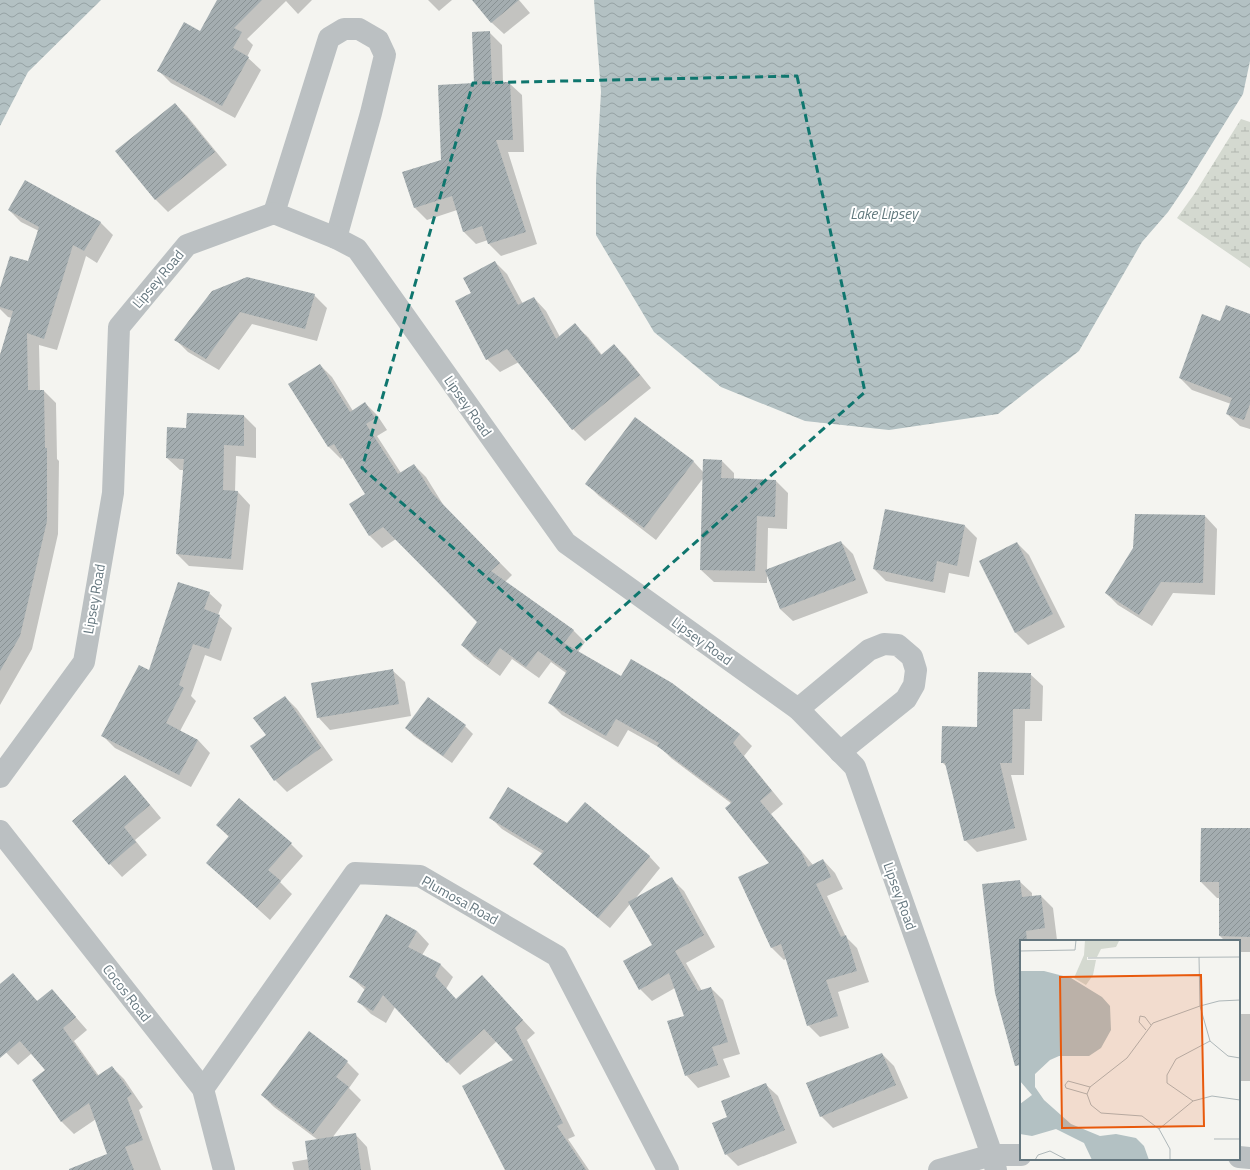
<svg xmlns="http://www.w3.org/2000/svg" width="1250" height="1170" font-family="'Titillium Web',sans-serif">
<style>
.wetland{fill:url(#wetland-marsh)}
.water{fill:url(#water-waves)}
.shadow{fill:#0003}
.building{fill:url(#building-hatch)}
.lines{fill:none;stroke-linecap:round;stroke-linejoin:round}
.minor{stroke:#bbc0c2;stroke-width:22}
.marked{fill:none;stroke:#0f766e;stroke-width:3;stroke-dasharray:8 5;stroke-linejoin:round}
.labels{text-anchor:middle;stroke-width:4;stroke-linejoin:round;paint-order:stroke}
.street-label{font-size:14px;fill:#65777f;stroke:#fff}
.water-label{font-size:15px;font-style:italic;fill:#61797d;stroke:#fff}
.inset-road{fill:none;stroke:#aeb7b9;stroke-width:1}
.view{fill:#e8590c;fill-opacity:0.15;stroke:#e8590c;stroke-width:2}
.inset-edge{fill:none;stroke:#65777f;stroke-width:2}
</style>
<defs>
<pattern id="wetland-marsh" width="20" height="14" patternUnits="userSpaceOnUse"><rect width="20" height="14" fill="#d4d9d0"/><path d="M1 5h8M5 5V1M11 12h8M15 12V8" fill="none" stroke="#b0b5ae"/></pattern>
<pattern id="water-waves" width="16" height="10" patternUnits="userSpaceOnUse"><rect width="16" height="10" fill="#b3c1c3"/><path d="M0 5q4-4 8 0t8 0" fill="none" stroke="#95a2a4"/></pattern>
<pattern id="building-hatch" width="6" height="6" patternUnits="userSpaceOnUse"><rect width="6" height="6" fill="#a4adb0"/><path d="M-1 1l2-2M0 6l6-6M5 7l2-2" fill="none" stroke="#899294"/></pattern>
</defs>
<rect width="100%" height="100%" fill="#f4f4f0"/>
<!-- wetland -->
<path class="wetland" d="M1241,119L1250,122V268L1177,218L1195,193Z"/>
<!-- water -->
<g class="water">
<path d="M0,0H101L28,72L0,126Z"/>
<path d="M594,0H1250V61L1243,94L1185,187L1168,212L1142,242L1079,351L998,414L889,430L805,421L721,387L654,332L596,235V180L601,92Z"/>
</g>
<!-- shadow -->
<g class="shadow">
<path d="M218,0H312L298,14L286,1L247,39L253,45L247,57L261,70L235,118L171,83L159,71L201,32Z"/>
<path d="M428,0H452L439,11Z"/>
<path d="M473,0H519L530,13L504,34L491,22Z"/>
<path d="M489,32L502,45L503,83H509L522,95L524,152H508L537,244L501,256L489,244L488,240L476,244L464,232L457,210L427,220L415,208L403,173L442,160L475,84Z"/>
<path d="M175,104L187,116L227,165L168,212L156,200L117,151Z"/>
<path d="M9,210L100,222L113,235L97,263L86,256L57,350L39,345L40,391H44L56,403L57,459L59,461L58,534L32,649L0,705V355L12,318L8,317L0,309V291L29,263L39,231L21,222Z"/>
<path d="M495,262L507,274L523,304L534,298L546,311L560,337L575,325L588,337L602,355L614,345L626,357L651,388L585,441L573,429L519,362L500,372L487,359L457,301L472,293Z"/>
<path d="M212,292L314,295L327,308L317,341L252,324L219,370L188,352L176,340Z"/>
<path d="M1250,315V429L1240,426L1227,414L1231,404L1192,390L1180,378L1220,322Z"/>
<path d="M320,365L332,377L353,411L365,403L377,415L387,430L377,436L401,473L414,465L426,477L444,506L512,575L505,582L573,630L585,642L578,652L621,677L740,734L752,746L744,756L783,804L771,814L813,865L823,860L835,873L843,889L827,896L846,937L857,948L869,982L838,992L849,1028L820,1037L808,1025L787,958L784,960L772,948L771,863L732,804L671,758L662,749L628,730L618,747L562,715L550,703L566,673L551,662L539,678L512,659L500,676L474,657L462,645L479,622L396,539L382,548L370,536L351,505L366,495L343,457L341,459L329,447L289,384Z"/>
<path d="M244,416L256,428V458L236,456L235,492H238L250,505L243,570L189,566L177,554L184,470H180L167,458L187,429Z"/>
<path d="M635,418L694,462L704,473L722,461L734,473V480L776,481L788,493L787,529L768,528L767,570L841,542L853,554L868,593L793,621L780,609L767,574V583L714,582L701,570L704,477L656,540L599,496L587,484Z"/>
<path d="M886,510L965,526L977,538L969,577L949,573L945,593L886,581L874,569Z"/>
<path d="M1205,516L1217,529L1215,595L1173,593L1152,626L1118,605L1106,593Z"/>
<path d="M1017,543L1029,555L1065,627L1028,645L1016,633L980,562Z"/>
<path d="M209,593L222,605L218,615L232,628L221,661L205,655L191,696L196,701L180,731L198,740L210,753L191,787L115,748L103,736L149,671Z"/>
<path d="M392,670L405,682L411,716L330,730L318,717Z"/>
<path d="M1030,674L1043,686L1042,721H1025L1024,775H1011L1027,840L977,852L965,840L948,768L942,762Z"/>
<path d="M285,697L297,709L333,760L287,792L275,780L267,735Z"/>
<path d="M465,726L473,734L452,763L414,736L406,728Z"/>
<path d="M125,776L137,789L161,818L135,840L147,855L122,877L110,864L73,821Z"/>
<path d="M491,818L568,824L649,856L660,868L635,899L671,878L684,891L715,947L686,963L702,991L711,988L723,1000L740,1054L723,1059L730,1077L698,1088L686,1075L685,1017L675,988L652,1001L640,989L654,945L630,904L610,928L546,875L535,864L543,854L502,829Z"/>
<path d="M217,825L291,844L303,856L280,882L292,894L270,920L207,863L229,837Z"/>
<path d="M1250,829V952H1239V941H1225L1220,936V898H1217L1201,882Z"/>
<path d="M1019,881L1032,893V897L1041,896L1053,908L1057,940L1021,941V1063Z"/>
<path d="M417,931L429,944L422,955L441,965L453,977L446,989L456,1000L494,989L535,1033L527,1040L575,1136L568,1139L589,1170H526L515,1060L497,1041L460,1075L395,1007L386,1023L371,1014L359,1002L365,990L351,977Z"/>
<path d="M13,974L38,1002L52,990L87,1030L74,1041L99,1076L112,1067L124,1079L143,1107L139,1110L161,1170H95L109,1154L96,1119L74,1134L62,1122L33,1080L46,1071L32,1053L18,1065L0,1046V985Z"/>
<rect x="1239" y="1014" width="11" height="67"/>
<path d="M882,1054L894,1066L908,1098L833,1128L821,1116Z"/>
<path d="M347,1062L359,1074L349,1088L361,1100L332,1138L355,1134L367,1147L371,1170H294L292,1162L309,1159L318,1140L274,1107L262,1095Z"/>
<path d="M765,1084L778,1096L797,1143L738,1166L726,1154L728,1117Z"/>
</g>
<!-- building -->
<g class="building">
<path d="M217,0H262L234,28L242,32L233,48L249,57L222,106L157,71L184,22L200,31Z"/>
<path d="M472,0H519L491,23Z"/>
<path d="M490,31L492,82H510L513,140H496L526,232L488,244L482,226L463,232L452,196L414,208L402,172L441,160L438,85L474,83L472,32Z"/>
<path d="M175,103L215,152L155,200L115,151Z"/>
<path d="M25,180L101,222L84,251L73,245L44,339L27,333L28,390H44L45,448H47V521L20,636L0,671V355L13,311L0,307V288L10,256L28,261L39,227L8,210Z"/>
<path d="M495,261L518,305L534,297L556,339L575,323L601,355L614,344L640,375L572,430L507,349L486,360L455,301L471,293L463,278Z"/>
<path d="M247,277L315,294L305,329L240,312L206,359L174,340L212,291Z"/>
<path d="M1226,305L1250,314V404L1244,420L1226,414L1232,398L1179,378L1202,314L1220,321Z"/>
<path d="M320,364L350,412L365,402L375,418L366,424L398,474L414,464L432,493L500,563L491,571L574,630L564,643L621,676L631,659L672,683L740,734L733,743L772,791L760,801L801,851L808,867L823,859L831,877L816,884L841,937L846,935L857,971L826,980L838,1016L807,1026L781,944L771,948L738,877L769,863L725,808L732,802L657,746L659,743L616,719L606,736L548,703L567,671L538,651L526,667L500,648L488,665L461,645L477,622L383,527L369,536L349,504L365,494L334,444L328,447L288,384Z"/>
<path d="M187,413L244,415V446L224,445L223,490L238,491L231,559L176,554L184,459L166,458L167,427L186,428Z"/>
<path d="M635,417L694,461L644,528L585,484Z"/>
<path d="M703,459L722,460L721,478L776,480L775,517L757,516L755,571L700,570Z"/>
<path d="M885,509L965,525L957,566L937,561L933,582L873,569Z"/>
<path d="M1135,514L1205,515L1203,583L1161,582L1139,615L1105,593L1133,548Z"/>
<path d="M841,541L856,580L780,609L765,570Z"/>
<path d="M1017,542L1053,614L1015,633L979,561Z"/>
<path d="M178,582L210,592L204,609L220,615L209,649L193,644L179,685L184,688L166,723L198,740L179,775L101,736L139,665L149,670Z"/>
<path d="M393,669L399,704L317,718L311,683Z"/>
<path d="M978,672L1031,673L1030,709H1013L1012,763H1000L1015,828L964,841L945,763H941L942,726L977,727Z"/>
<path d="M285,696L321,748L274,781L250,746L266,735L253,718Z"/>
<path d="M428,697L466,725L443,756L405,728Z"/>
<path d="M125,775L150,805L124,827L136,842L109,865L72,821Z"/>
<path d="M508,787L567,823L585,802L650,856L598,918L533,864L544,851L489,818Z"/>
<path d="M239,798L292,843L268,870L281,881L257,908L206,863L229,836L216,825Z"/>
<path d="M1201,828H1250V937L1219,936V882H1200Z"/>
<path d="M672,877L704,935L675,951L698,991L711,987L728,1042L712,1047L718,1065L685,1076L667,1021L684,1016L669,973L639,990L623,961L652,945L628,902Z"/>
<path d="M1020,880L1022,897L1041,895L1045,928L1026,931L1027,941H1021V1065L1015,1066L995,993L982,884Z"/>
<path d="M386,914L417,931L408,947L441,964L435,976L456,999L482,975L523,1020L515,1028L563,1123L557,1126L586,1170H505L462,1086L513,1060L484,1029L447,1063L383,995L373,1011L357,1002L366,987L349,977Z"/>
<path d="M13,973L37,1001L52,989L76,1017L63,1028L97,1076L112,1066L132,1094L127,1098L143,1140L125,1147L134,1170H69V1169L107,1154L89,1103L61,1122L32,1080L45,1070L20,1041L0,1058V984Z"/>
<path d="M309,1031L348,1061L336,1077L349,1087L313,1134L261,1095Z"/>
<path d="M882,1053L896,1085L820,1117L806,1083Z"/>
<path d="M766,1083L785,1130L725,1155L712,1123L727,1117L721,1101Z"/>
<path d="M356,1133L361,1170H309L305,1141Z"/>
</g>
<g class="lines">
<!-- minor -->
<g class="minor">
<path d="M274,213L329,38L344,29H359L378,40L385,55L371,113L336,238"/>
<path d="M798,709L869,650L884,644L898,645L912,657L916,670L914,685L906,699L840,752"/>
<path d="M0,777L84,662L113,493L119,327L187,245L274,213L336,238L357,249L566,543L798,709L855,767L992,1155L996,1170"/>
<path d="M0,831L203,1089L224,1170"/>
<path d="M203,1089L355,873L420,876L557,956L668,1170"/>
<path d="M1239,1157L1250,1158"/>
<path d="M939,1170L992,1155H1021"/>
</g>
</g>
<!-- marked area -->
<path class="marked" d="M797,76L865,392L572,652L362,468L473,83Z"/>
<g class="labels">
<!-- street labels -->
<g class="street-label">
<text transform="translate(158 279) rotate(-50)" y="5">Lipsey Road</text>
<text transform="translate(468 406) rotate(55)" y="5">Lipsey Road</text>
<text transform="translate(94 599) rotate(-80)" y="5">Lipsey Road</text>
<text transform="translate(702 641) rotate(36)" y="5">Lipsey Road</text>
<text transform="translate(900 896) rotate(70)" y="5">Lipsey Road</text>
<text transform="translate(460 900) rotate(29)" y="5">Plumosa Road</text>
<text transform="translate(127 993) rotate(52)" y="5">Cocos Road</text>
</g>
<!-- water labels -->
<g class="water-label">
<text x="884" y="219">Lake Lipsey</text>
</g>
</g>
<!-- overview -->
<g transform="translate(1020 940)">
<rect width="220" height="220" fill="#f4f4f0"/>
<path d="M65,0L99,1L96,7L81,9L77,17H67V20H76L73,35L66,45L54,38L64,15Z" fill="#d4d9d0"/>
<path d="M0,31H24L51,38L82,57L90,66L91,90L81,108L69,116H39L30,120L15,134V147L24,160L51,184L80,196L96,194L116,198L124,206L129,220H72L64,203L36,189L12,196L0,194V164L12,155L0,141Z" fill="#b3c1c3"/>
<path class="inset-road" d="M0,11L55,10L56,0M179,17L180,66L190,101L208,116L220,118M68,18L220,17M126,90L119,82L120,76L125,77L131,85M67,154L46,148L45,145L48,141L70,147M173,161L147,143V135L156,119L190,101M139,189L173,161L192,156L220,160M194,199H220M15,220L18,215L30,211L47,220M150,220V209L139,189L122,176L81,173L71,165L67,154L70,147L107,118L133,83L180,66L199,61L220,60"/>
<path class="view" d="M181,35L184,186L42,188L40,37Z"/>
<rect width="220" height="220" class="inset-edge"/>
</g>
</svg>
